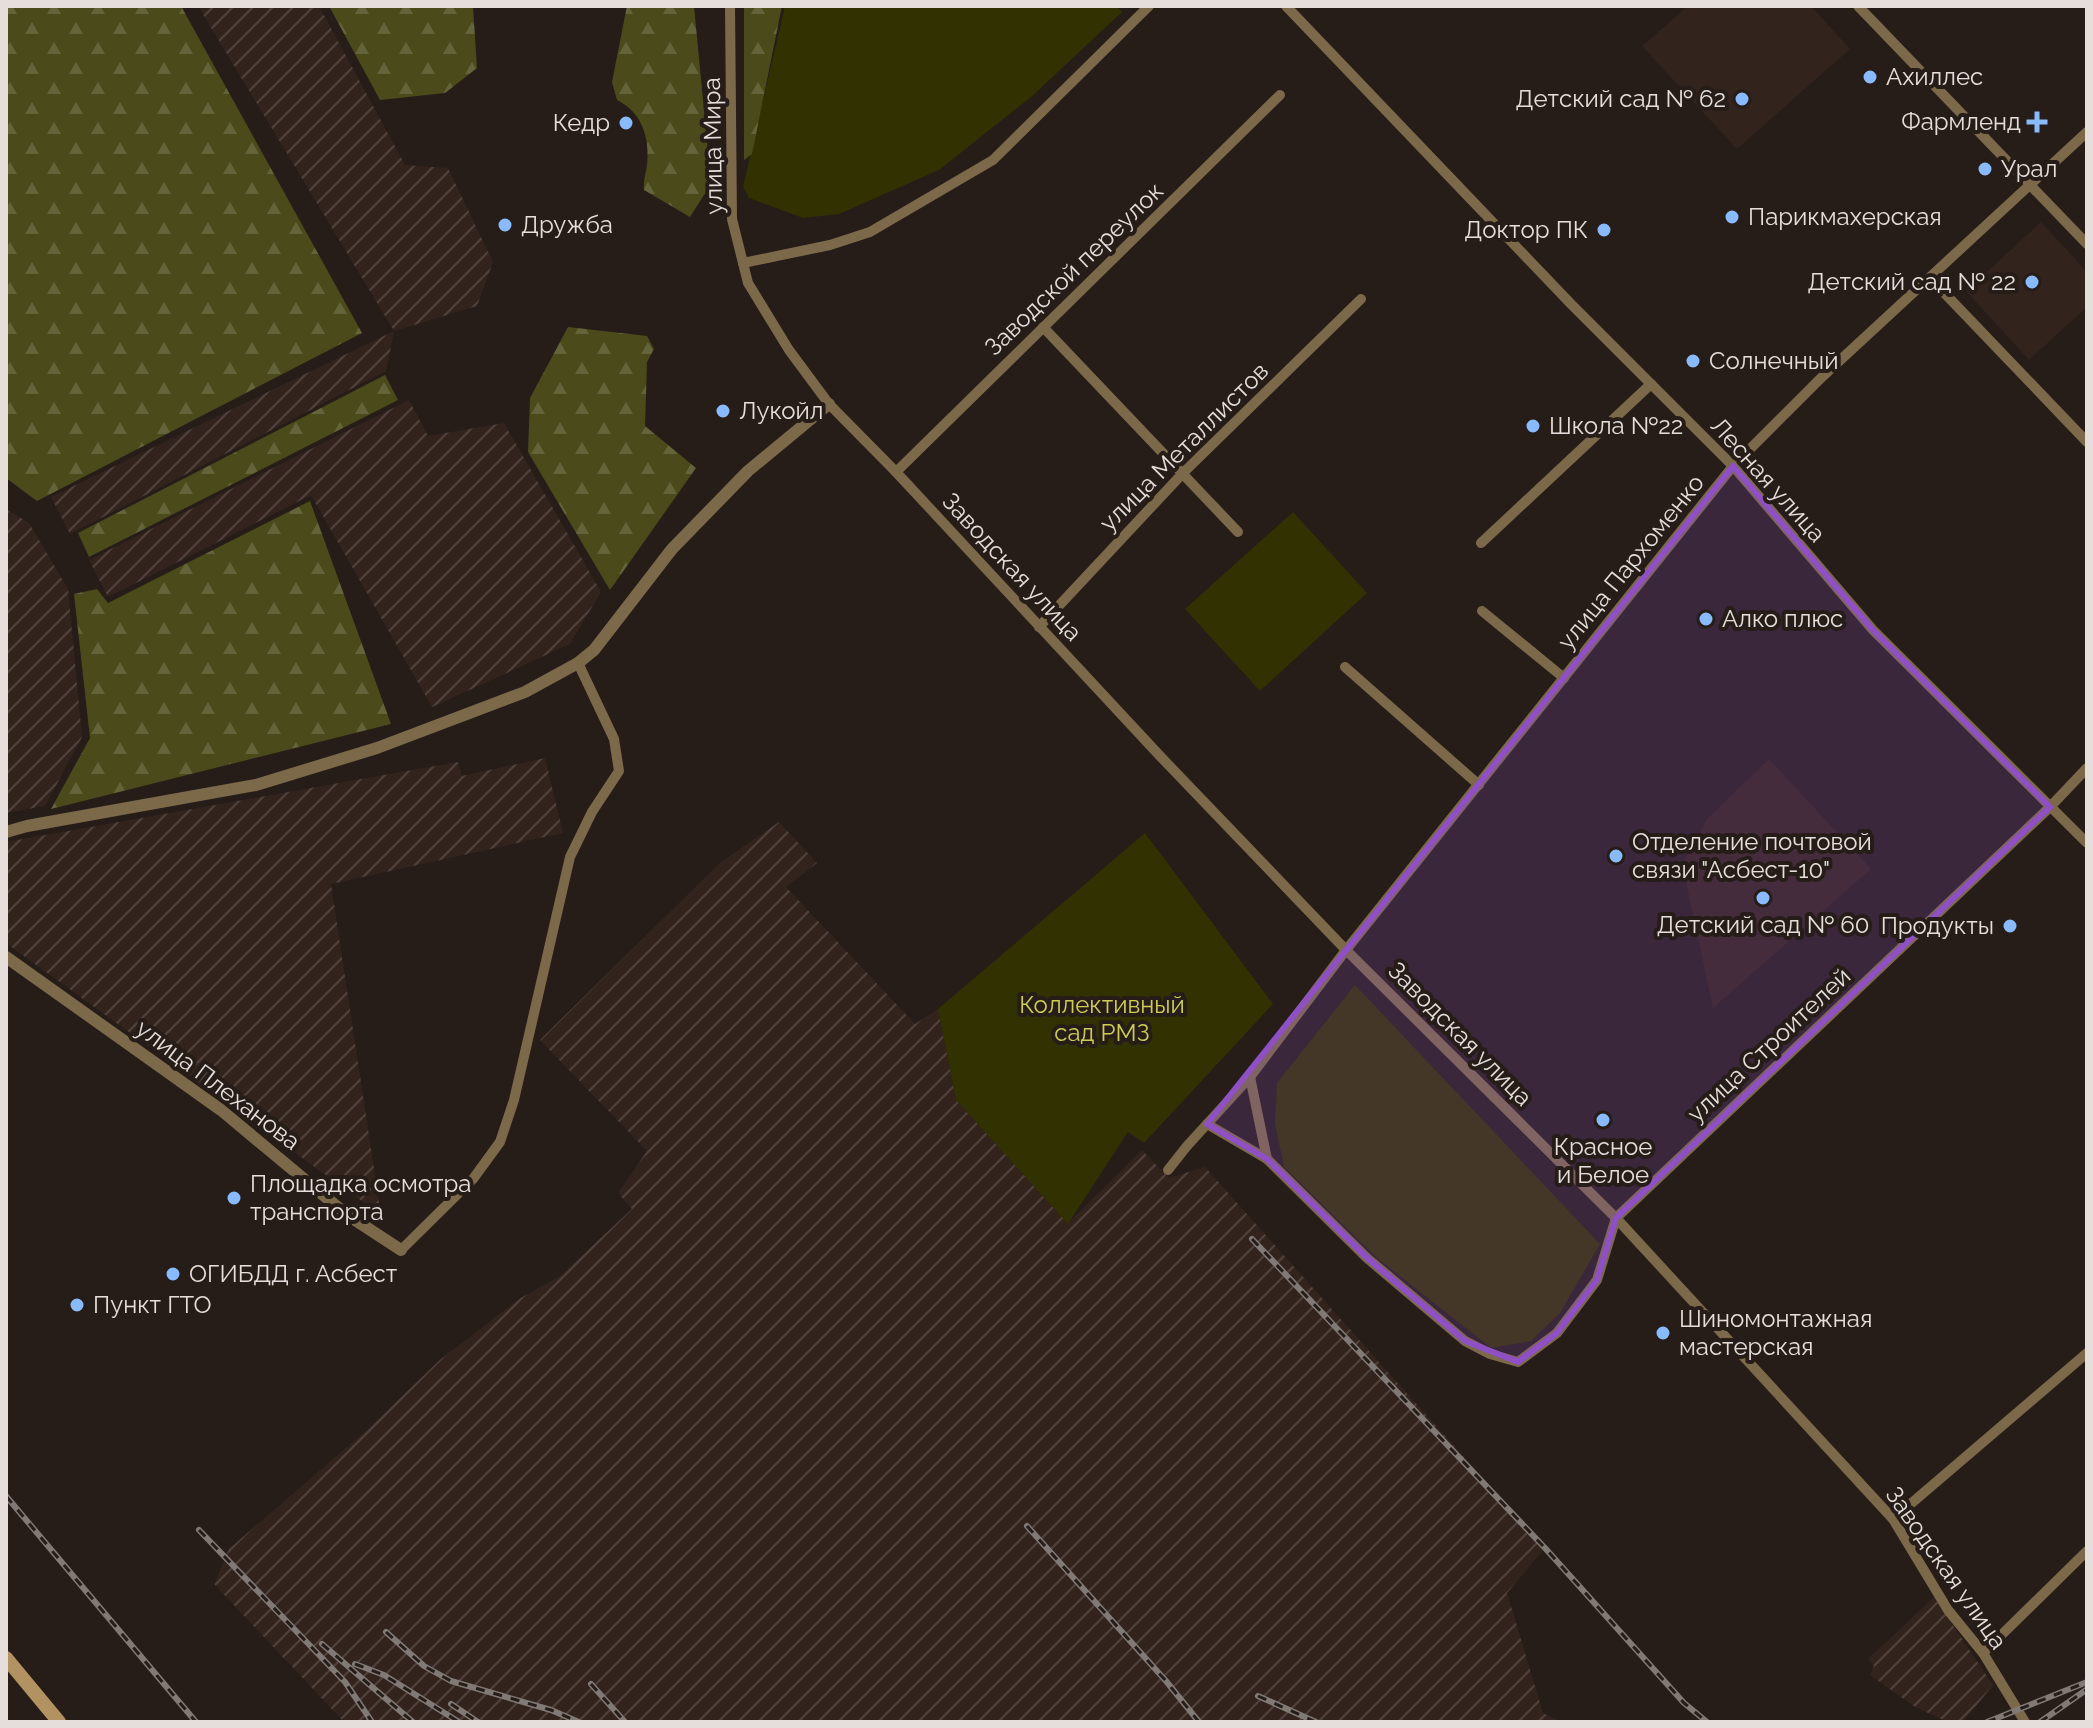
<svg xmlns="http://www.w3.org/2000/svg" width="2093" height="1728" font-family="Raleway,sans-serif">
<style>
.built{fill:#32231c}
.industrial{fill:url(#industrial-furrows)}
.green{fill:#323102}
.forest{fill:url(#forest-firs)}
.lines{fill:none;stroke-linecap:round;stroke-linejoin:round}
.minor{stroke:#7c694a;stroke-width:10}
.tertiary{stroke:#7c694a;stroke-width:12}
.secondary{stroke:#b29261;stroke-width:14}
.rail-casing{stroke:#817975;stroke-width:6}
.rail{stroke:#261d19;stroke-width:3;stroke-dasharray:9;stroke-linecap:butt}
.marked{fill:#9050c5;fill-opacity:0.2;stroke:#9050c5;stroke-width:6;stroke-linejoin:round}
.poi-dot{fill:#88bafc;stroke:#261d19;stroke-width:3}
.labels{text-anchor:middle;stroke-width:8;stroke-linejoin:round;paint-order:stroke}
.poi-label{font-size:24px;fill:#e5dedb;stroke:#261d19;text-anchor:start}
.street-label{font-size:24px;fill:#e5dedb;stroke:#261d19}
.park-label{font-size:24px;fill:#cdcc53;stroke:#261d19}
</style>
<defs>
<pattern id="industrial-furrows" width="10" height="10" patternUnits="userSpaceOnUse" patternTransform="scale(2)"><rect width="10" height="10" fill="#32231c"/><path d="M-1 1l2-2M0 10L10 0M9 11l2-2" fill="none" stroke="#50423c"/></pattern>
<pattern id="forest-firs" width="22" height="20" patternUnits="userSpaceOnUse" patternTransform="scale(2)"><rect width="22" height="20" fill="#4a4a1a"/><path d="M5 1l3.5 6h-7zM16 11l3.5 6h-7z" fill="#64643b"/></pattern>
</defs>
<rect width="100%" height="100%" fill="#261d19"/>
<!-- built -->
<g class="built">
<path d="M1688,6H1811L1850,49L1737,149L1642,46Z"/>
<path d="M2041,222L2087,272V307L2029,360L1966,291Z"/>
<path d="M1769,759L1871,869L1713,1008L1682,864L1708,818Z"/>
</g>
<!-- industrial -->
<g class="industrial">
<path d="M198,6H319L405,165L448,168L493,262L477,306L394,331L386,371L70,534L51,497L394,331Z"/>
<path d="M409,400L428,436L504,423L601,592L570,644L432,707L311,495L108,597L89,560Z"/>
<path d="M6,509L29,523L68,589L82,737L45,806L6,813Z"/>
<path d="M545,758L563,833L331,884L381,1215L6,943V842L458,762L462,776Z"/>
<path d="M779,822L817,863L786,887L915,1024L938,1009L956,1100L1068,1223L1142,1150L1169,1178L1205,1167L1545,1548L1507,1593L1543,1713L1561,1722H344L214,1584L229,1549L370,1427L441,1359L519,1299L560,1276L632,1209L618,1193L647,1151L540,1040L720,863Z"/>
<path d="M1934,1597L1993,1685L1963,1722H1948L1915,1707L1870,1675L1874,1666L1868,1659Z"/>
</g>
<!-- green -->
<g class="green">
<path d="M785,6H1116L1122,12L1031,97L939,170L839,214L803,218L749,198L743,187Z"/>
<path d="M1293,512L1367,593L1260,691L1185,609Z"/>
<path d="M1145,833L1273,1004L1144,1143L1128,1132L1068,1224L956,1100L938,1009Z"/>
<path d="M1355,985L1600,1244L1560,1313L1531,1341L1491,1348L1377,1258L1284,1167L1275,1124L1277,1083Z"/>
</g>
<!-- forest -->
<g class="forest">
<path d="M6,6H181L362,333L37,501L6,478Z"/>
<path d="M329,6H473L477,68L445,93L380,100Z"/>
<path d="M627,6H694L711,184L690,217L644,190C643,180 646,174 647,165C650,138 642,112 617,100L612,82Z"/>
<path d="M744,6H782L752,154L744,160Z"/>
<path d="M568,327L647,336L654,349L647,362L645,426L696,468L610,590L528,452L530,398Z"/>
<path d="M385,375L398,400L89,557L78,533Z"/>
<path d="M310,501L391,724L51,809L90,738L74,594L97,589L108,603Z"/>
</g>
<g class="lines">
<!-- minor -->
<g class="minor">
<path d="M730,6L732,219L748,283L789,350L829,404L896,472L1160,756L1346,950L1616,1218L1893,1519L1948,1610L1983,1653L2025,1722"/>
<path d="M1286,6L1571,304L1733,466L1873,630L2087,843"/>
<path d="M1858,6L2087,244"/>
<path d="M743,263L830,245L870,232L993,160L1149,6"/>
<path d="M1930,278L2087,442"/>
<path d="M1043,327L1238,532"/>
<path d="M896,472L1280,95"/>
<path d="M1481,543L1651,384"/>
<path d="M1482,611L1564,678"/>
<path d="M1039,627L1184,472L1361,299"/>
<path d="M1345,667L1479,785"/>
<path d="M1250,1077L1267,1159L1367,1258L1465,1341L1490,1354L1518,1362L1557,1333L1597,1280L1616,1218L2050,807L2087,768"/>
<path d="M1207,1124L1267,1159"/>
<path d="M1168,1170L1187,1146L1250,1077L1346,950L1733,466L1822,377L2087,132"/>
<path d="M401,1250L473,1179L500,1142L514,1100L570,857L592,812L619,771L614,739L578,663"/>
<path d="M1893,1519L2087,1353"/>
<path d="M1983,1653L2087,1551"/>
</g>
<!-- tertiary -->
<g class="tertiary">
<path d="M6,832L27,826L256,785L377,748L525,692L578,663L594,650L672,549L748,471L829,404"/>
<path d="M6,957L221,1110L346,1214L401,1250"/>
</g>
<!-- secondary -->
<path class="secondary" d="M6,1658L59,1722"/>
<!-- rail casing -->
<g class="rail-casing">
<g id="rail">
<path d="M1252,1239L1545,1548L1684,1703L1707,1722"/>
<path d="M6,1496L196,1722"/>
<path d="M1027,1526L1166,1681L1199,1722"/>
<path d="M199,1530L345,1682L372,1722"/>
<path d="M386,1632L424,1666L451,1681L551,1710L579,1722"/>
<path d="M322,1644L413,1722"/>
<path d="M355,1664L384,1675L459,1722"/>
<path d="M591,1684L625,1722"/>
<path d="M1258,1696L1316,1722"/>
<path d="M451,1704L478,1722"/>
<path d="M1987,1722L2087,1682"/>
<path d="M2040,1722L2086,1690"/>
</g>
</g>
<!-- rail -->
<use href="#rail" class="rail"/>
</g>
<!-- marked area -->
<path class="marked" d="M1733,466L1873,630L2050,807L1616,1218L1597,1280L1557,1333L1518,1362L1465,1341L1367,1258L1267,1159L1207,1124Z"/>
<!-- markers -->
<g class="poi-dot">
<circle cx="1870" cy="77" r="8"/>
<circle cx="1742" cy="99" r="8"/>
<path d="M2033 110h8v8h8v8h-8v8h-8v-8h-8v-8h8z"/>
<circle cx="626" cy="123" r="8"/>
<circle cx="1985" cy="169" r="8"/>
<circle cx="1732" cy="217" r="8"/>
<circle cx="505" cy="225" r="8"/>
<circle cx="1604" cy="230" r="8"/>
<circle cx="2032" cy="282" r="8"/>
<circle cx="1693" cy="361" r="8"/>
<circle cx="723" cy="411" r="8"/>
<circle cx="1533" cy="426" r="8"/>
<circle cx="1706" cy="619" r="8"/>
<circle cx="1616" cy="856" r="8"/>
<circle cx="1763" cy="898" r="8"/>
<circle cx="2010" cy="926" r="8"/>
<circle cx="1603" cy="1120" r="8"/>
<circle cx="234" cy="1198" r="8"/>
<circle cx="173" cy="1274" r="8"/>
<circle cx="77" cy="1305" r="8"/>
<circle cx="1663" cy="1333" r="8"/>
</g>
<g class="labels">
<!-- poi labels -->
<g class="poi-label">
<text x="1886" y="85">Ахиллес</text>
<text x="1726" y="107" text-anchor="end">Детский сад № 62</text>
<text x="2021" y="130" text-anchor="end">Фармленд</text>
<text x="610" y="131" text-anchor="end">Кедр</text>
<text x="2001" y="177">Урал</text>
<text x="1748" y="225">Парикмахерская</text>
<text x="521" y="233">Дружба</text>
<text x="1588" y="238" text-anchor="end">Доктор ПК</text>
<text x="2016" y="290" text-anchor="end">Детский сад № 22</text>
<text x="1709" y="369">Солнечный</text>
<text x="739" y="419">Лукойл</text>
<text x="1549" y="434">Школа №22</text>
<text x="1722" y="627">Алко плюс</text>
<text x="1632" y="850">Отделение почтовой<tspan x="1632" dy="28">связи "Асбест-10"</tspan></text>
<text x="1763" y="933" text-anchor="middle">Детский сад № 60</text>
<text x="1994" y="934" text-anchor="end">Продукты</text>
<text x="1603" y="1155" text-anchor="middle">Красное<tspan x="1603" dy="28">и Белое</tspan></text>
<text x="250" y="1192">Площадка осмотра<tspan x="250" dy="28">транспорта</tspan></text>
<text x="189" y="1282">ОГИБДД г. Асбест</text>
<text x="93" y="1313">Пункт ГТО</text>
<text x="1679" y="1327">Шиномонтажная<tspan x="1679" dy="28">мастерская</tspan></text>
</g>
<!-- street labels -->
<g class="street-label">
<text transform="translate(713 146) rotate(-91)" y="8">улица Мира</text>
<text transform="translate(1074 269) rotate(-44)" y="8">Заводской переулок</text>
<text transform="translate(1184 447) rotate(-45)" y="8">улица Металлистов</text>
<text transform="translate(1768 480) rotate(48)" y="8">Лесная улица</text>
<text transform="translate(1631 562) rotate(-51)" y="8">улица Пархоменко</text>
<text transform="translate(1012 567) rotate(47)" y="8">Заводская улица</text>
<text transform="translate(1460 1034) rotate(45)" y="8">Заводская улица</text>
<text transform="translate(1769 1045) rotate(-43)" y="8">улица Строителей</text>
<text transform="translate(218 1085) rotate(37)" y="8">улица Плеханова</text>
<text transform="translate(1946 1568) rotate(55)" y="8">Заводская улица</text>
</g>
<!-- park labels -->
<g class="park-label">
<text x="1102" y="1013">Коллективный<tspan x="1102" dy="28">сад РМЗ</tspan></text>
</g>
</g>
<!-- border -->
<rect width="2093" height="1728" fill="none" stroke="#e5dedb" stroke-width="16"/>
</svg>
